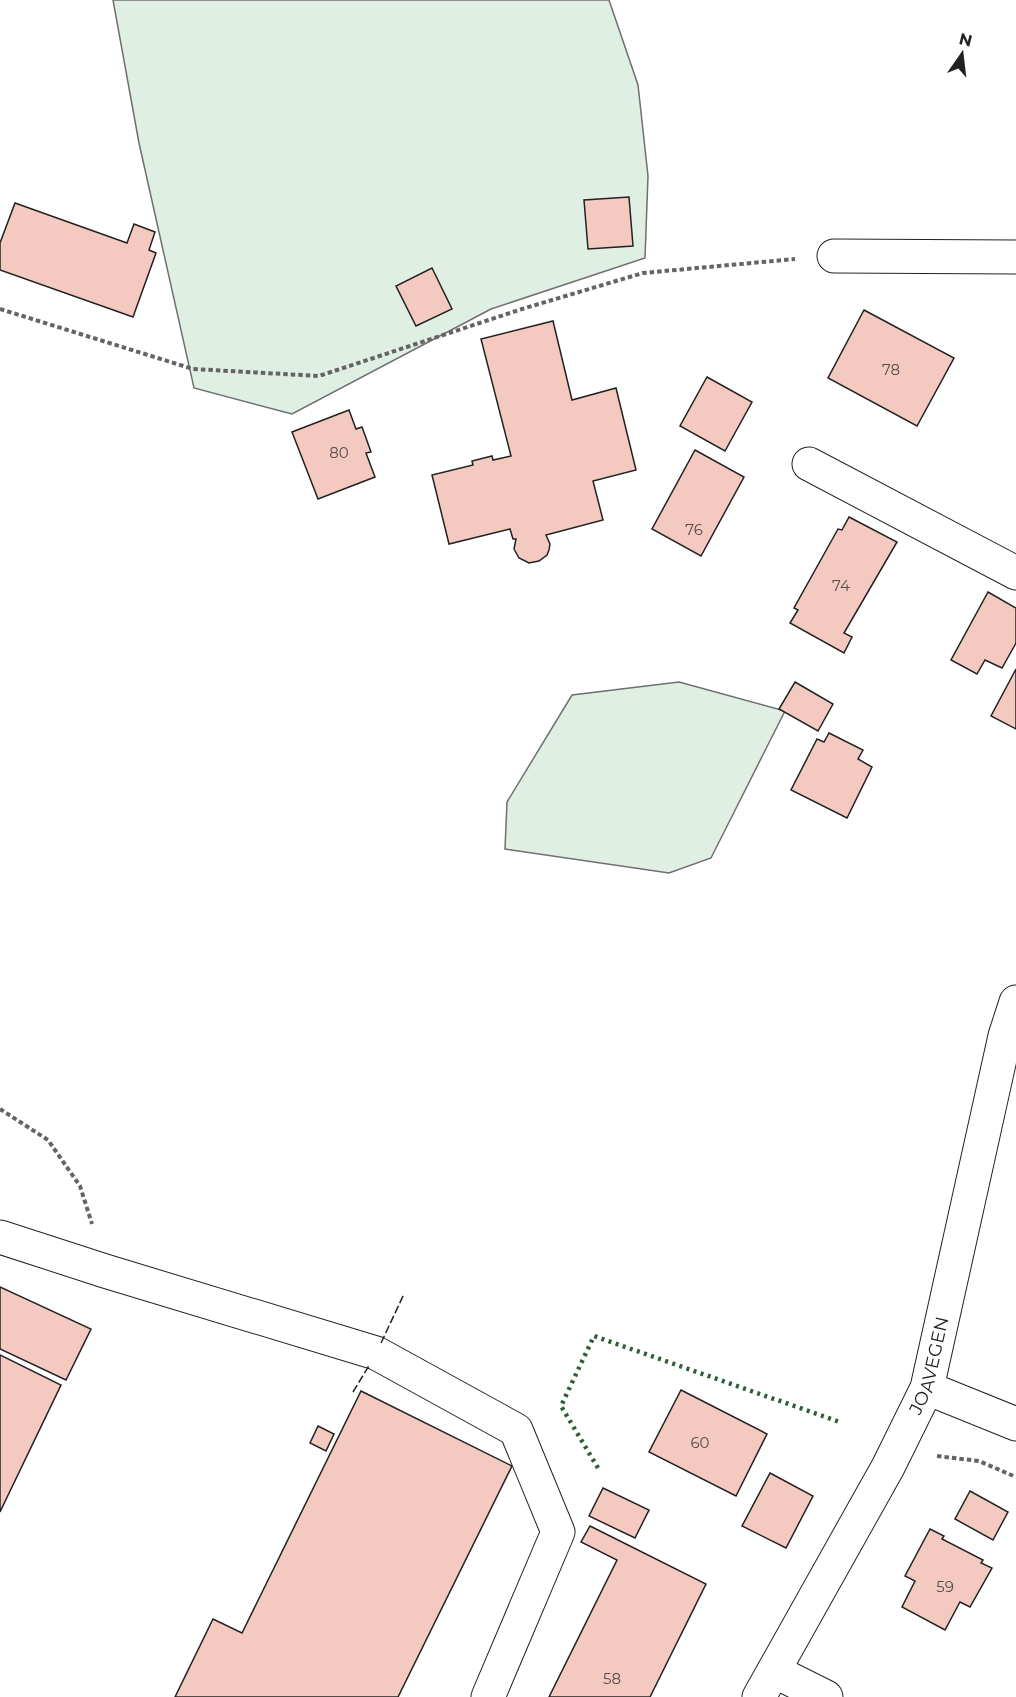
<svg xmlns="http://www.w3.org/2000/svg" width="1016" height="1697" font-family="Montserrat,sans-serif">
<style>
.green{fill:#e0efe3;stroke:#6f6f6f;stroke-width:1.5}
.building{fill:#f3c9c0;stroke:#222;stroke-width:1.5}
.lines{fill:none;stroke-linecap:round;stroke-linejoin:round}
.minor-casing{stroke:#222;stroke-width:35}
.path{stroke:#646464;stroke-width:4;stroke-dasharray:4.5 3;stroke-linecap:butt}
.minor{stroke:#fff;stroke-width:33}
.hedge{stroke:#2f5e38;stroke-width:4.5;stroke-dasharray:3 4.5;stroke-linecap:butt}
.fence{stroke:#222;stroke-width:1.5;stroke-dasharray:8 3;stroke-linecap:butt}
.labels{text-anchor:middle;stroke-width:4.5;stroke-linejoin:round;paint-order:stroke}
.number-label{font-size:15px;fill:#564c4a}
.street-label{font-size:18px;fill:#222;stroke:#fff}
</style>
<rect width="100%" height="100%" fill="#fff"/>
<!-- green -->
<g class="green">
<path d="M113,0H609L638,85L648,176L645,258L491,309L292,414L194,388L139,143Z"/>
<path d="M679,682L785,711L711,858L669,873L505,849L507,802L572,695Z"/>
</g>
<!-- building -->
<g class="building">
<path d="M629,197L633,246L588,249L584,200Z"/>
<path d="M15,203L127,243L134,224L155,232L149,250L156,253L133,317L0,270V243Z"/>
<path d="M432,268L452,309L416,326L396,286Z"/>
<path d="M864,310L954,358L917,426L828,378Z"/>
<path d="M553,321L572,400L616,388L636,470L593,481L603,520L546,535L550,544L549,550L547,555L539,561L529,563L519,558L514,549L516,539H513L510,529L449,544L432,475L473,465L472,461L492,456L493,460L511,456L481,339Z"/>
<path d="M707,377L752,402L725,451L680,426Z"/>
<path d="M349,410L356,429L362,427L371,452L366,453L375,477L318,499L292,432Z"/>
<path d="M695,450L744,477L701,556L652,529Z"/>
<path d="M849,517L897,542L844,633L852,637L844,653L790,623L798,610L794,608L838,529L842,530Z"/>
<path d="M988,592L1016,608V643L1002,668L985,660L977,674L951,660Z"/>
<path d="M1016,669V729L991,716Z"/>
<path d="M795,682L833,704L818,731L779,709Z"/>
<path d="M829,733L863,750L858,759L872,767L847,818L791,790L817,739L824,742Z"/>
<path d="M0,1287L91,1329L66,1380L0,1349Z"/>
<path d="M0,1355L61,1385L0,1512Z"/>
<path d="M681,1390L767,1434L736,1496L649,1452Z"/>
<path d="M361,1391L512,1466L398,1697H175L213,1619L242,1633Z"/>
<path d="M318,1426L334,1434L326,1451L310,1443Z"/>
<path d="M770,1473L813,1496L786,1548L742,1526Z"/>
<path d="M603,1488L649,1510L635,1538L589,1516Z"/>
<path d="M970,1491L1008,1512L993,1540L955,1519Z"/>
<path d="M590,1526L706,1584L650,1697H549L617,1560L581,1542Z"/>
<path d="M930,1529L944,1536L942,1539L983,1560L981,1563L992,1568L970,1607L960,1602L945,1630L902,1607L915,1581L905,1576Z"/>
</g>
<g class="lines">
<!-- minor casing -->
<g class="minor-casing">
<g id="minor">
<path d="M834,256L1016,257"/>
<path d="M809,464L1016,573"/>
<path d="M0,1237L105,1271L376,1353L516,1430L558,1532L488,1697"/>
<path d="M927,1388L1016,1424"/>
<path d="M774,1671L826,1697"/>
<path id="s1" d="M759,1697L888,1467L927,1388L1005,1036L1016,1002"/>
</g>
</g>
<!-- path -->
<g class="path">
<path d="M0,309L193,369L319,376L522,309L643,273L795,259"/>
<path d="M0,1109L48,1140L80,1186L92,1224"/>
<path d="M937,1456L979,1461L1016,1477"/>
</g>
<!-- minor -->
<use href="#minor" class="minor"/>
<!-- hedge -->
<path class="hedge" d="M598,1468L561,1406L594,1336L840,1422"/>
<!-- fence -->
<g class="fence">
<path d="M381,1343L404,1294"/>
<path d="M353,1392L370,1364"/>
</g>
</g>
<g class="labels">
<!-- number labels -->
<g class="number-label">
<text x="891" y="375">78</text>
<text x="339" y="458">80</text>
<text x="694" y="535">76</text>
<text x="841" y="591">74</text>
<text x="700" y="1448">60</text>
<text x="945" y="1592">59</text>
<text x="612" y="1684">58</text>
</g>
<!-- street labels -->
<g class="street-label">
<text dy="6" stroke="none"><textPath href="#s1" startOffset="374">JOAVEGEN</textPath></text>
</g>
</g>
<!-- north arrow -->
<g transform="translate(962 54) rotate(14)" stroke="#ffffff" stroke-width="4.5" paint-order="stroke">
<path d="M0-4.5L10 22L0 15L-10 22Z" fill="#222222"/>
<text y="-9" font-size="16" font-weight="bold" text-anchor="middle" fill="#222222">N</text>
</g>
</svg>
